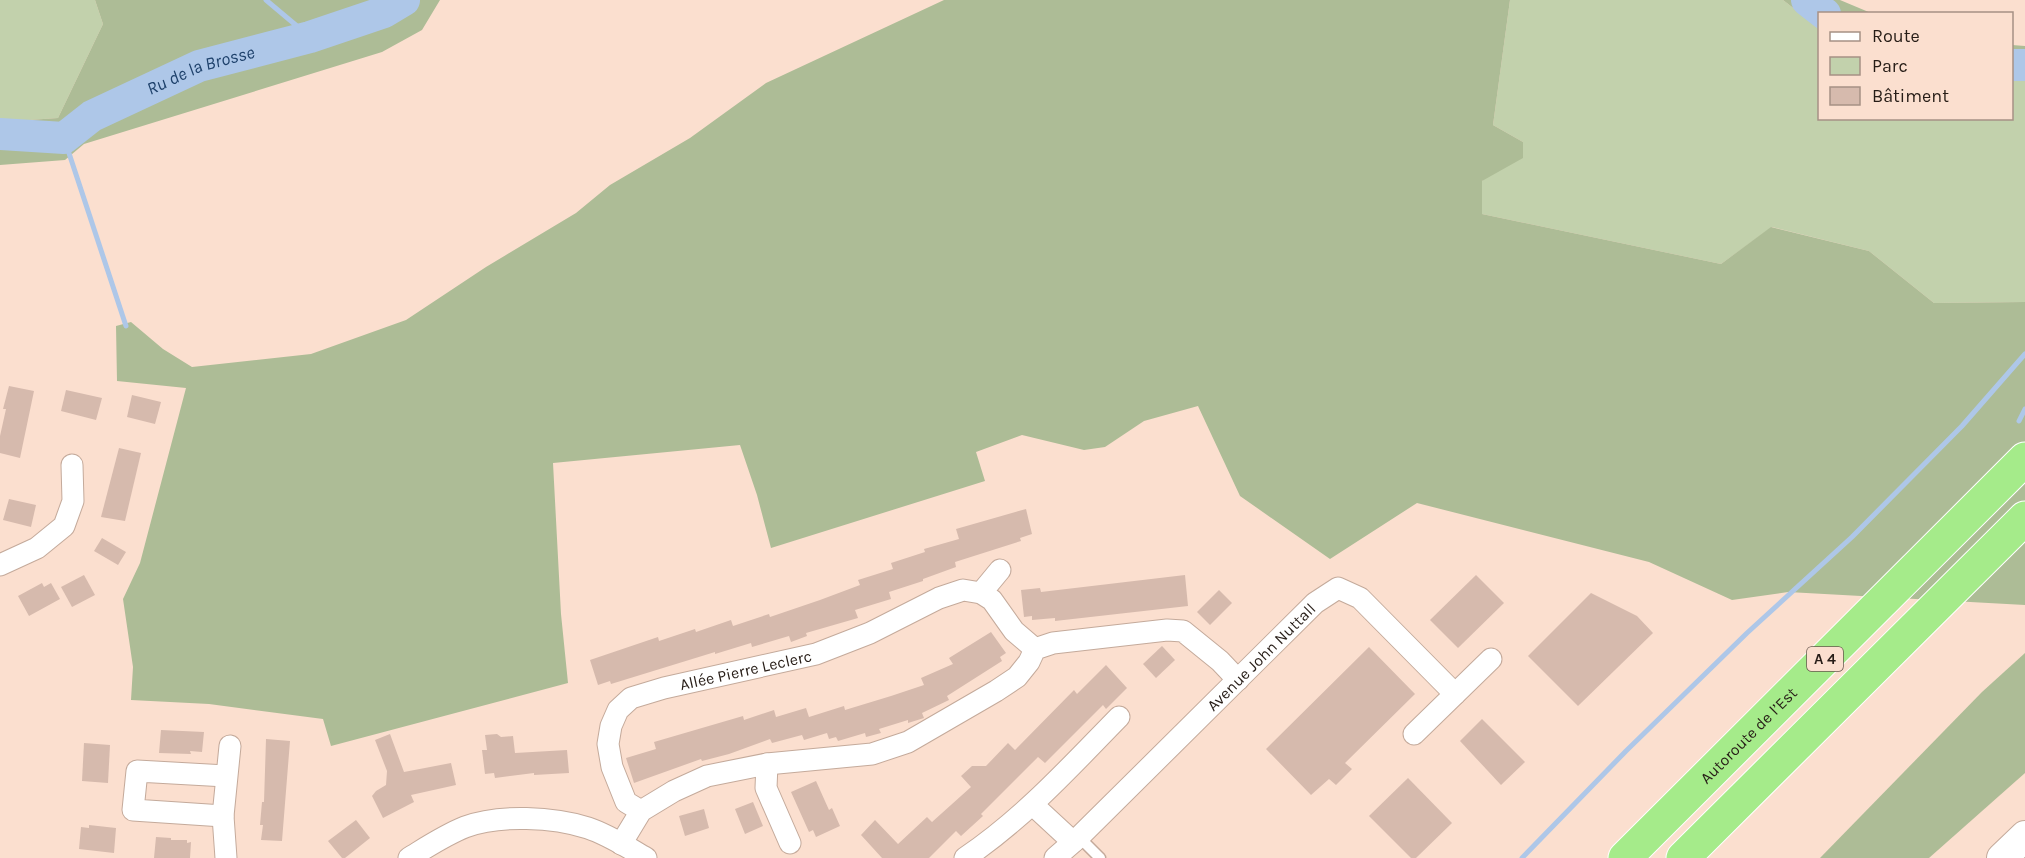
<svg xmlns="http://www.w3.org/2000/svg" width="2025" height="858" font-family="Karla,sans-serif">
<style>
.green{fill:#c2d1ac}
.forest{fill:#adbc96}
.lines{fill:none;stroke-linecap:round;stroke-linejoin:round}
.stream{stroke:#aec7e8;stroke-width:5}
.river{stroke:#aec7e8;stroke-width:32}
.building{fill:#d6baad}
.lane-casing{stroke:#c4aa9b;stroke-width:13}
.street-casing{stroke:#c4aa9b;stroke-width:23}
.secondary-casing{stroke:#c4aa9b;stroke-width:32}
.highway-casing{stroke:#fff;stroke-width:35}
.lane{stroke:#fff;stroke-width:10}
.street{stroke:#fff;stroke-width:21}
.secondary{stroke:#fff;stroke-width:30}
.highway{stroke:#a5eb8a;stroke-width:33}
.labels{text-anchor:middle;stroke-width:4.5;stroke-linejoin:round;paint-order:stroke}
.shield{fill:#fbdfcf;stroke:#67574e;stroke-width:1.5}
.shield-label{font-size:15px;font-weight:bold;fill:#271d17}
.street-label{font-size:16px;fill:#271d17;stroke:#fbdfcf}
.water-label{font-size:18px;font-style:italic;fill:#1e416b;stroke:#fbdfcf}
</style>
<rect width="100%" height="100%" fill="#fbdfcf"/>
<!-- green -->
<g class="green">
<path d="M0,0H95L103,24L58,118L0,122Z"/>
<path d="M1510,0H1783L1819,28L1820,118H2012V79H2025V302L1934,303L1869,251L1772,227L1721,264L1482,214V181L1523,142L1493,125Z"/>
</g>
<!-- forest -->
<g class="forest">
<path d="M95,0H440L422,30L382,52L84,144L65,160L0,165V122L58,118L103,24Z"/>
<path d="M944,0H1510L1493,125L1523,142V158L1482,181V214L1721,264L1771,227L1869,251L1934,303L2025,302V605L1788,592L1732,600L1649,562L1417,503L1330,559L1240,496L1198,406L1144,421L1105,447L1084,450L1022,435L976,452L985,481L771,548L757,495L740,445L553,463L561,614L568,683L331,746L323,719L209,704L131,700L133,667L123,599L140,563L186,388L117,381L116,326L131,322L163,349L192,367L311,354L406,320L486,267L576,213L610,185L690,138L766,83Z"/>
<path d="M1783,0H1840L1871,13L1820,14L1819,28Z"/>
<path d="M2012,45L2025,46V79H2012Z"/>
<path d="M2025,653V773L1929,858H1820L1982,692Z"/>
</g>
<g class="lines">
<!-- stream -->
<g class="stream">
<path d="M266,0L310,37"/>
<path d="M64,138L126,326"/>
<path d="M2019,421L2025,409"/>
<path d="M1522,858L1626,751L1747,633L1852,537L1962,426L2025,354"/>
</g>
<!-- river -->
<g class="river">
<path d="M1807,0L1825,14"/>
<path d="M2012,65H2025"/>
<path id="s1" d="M0,134L64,138L92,116L199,66L310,37L384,12L404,0"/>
</g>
</g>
<!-- building -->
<g class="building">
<path d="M9,386L34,391L20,458L0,453V436L6,409H3Z"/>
<path d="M66,390L102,398L96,420L61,411Z"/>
<path d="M132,395L161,402L155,424L127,417Z"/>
<path d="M119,448L141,453L125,521L101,517Z"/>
<path d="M9,499L36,505L31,527L3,520Z"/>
<path d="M1026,509L1032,534L1020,538L1021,541L955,562L956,567L923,579V581L889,592L891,599L855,610L858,618L806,633L807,636L791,642L789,636L752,647L751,643L715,654V652L611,684L610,681L598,685L590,660L658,637L659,641L695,629L696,632L731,620L733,626L769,614L770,617L820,600L860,585L858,580L893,569L891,563L925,552L924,549L959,539L956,529Z"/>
<path d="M102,538L126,552L118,565L94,551Z"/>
<path d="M84,575L95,595L72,607L61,587Z"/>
<path d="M1185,575L1188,606L1055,621V618L1032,620V616L1024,617L1021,590L1040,588L1041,592Z"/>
<path d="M1476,575L1504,603L1458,648L1430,620Z"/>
<path d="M42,583L44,587L51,583L60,599L29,616L18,596Z"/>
<path d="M1219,590L1232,603L1210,625L1197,612Z"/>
<path d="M1591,593L1637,616L1653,633L1578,706L1528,656Z"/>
<path d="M991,632L1006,653L1000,657L1002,661L947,696L949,700L922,713L924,718L908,723V720L879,729L881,733L866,737L865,733L838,741L836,737L829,739L827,733L804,740L802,735L772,743L770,739L729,754L702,761L701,759L634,783L626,758L656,749L654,742L743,716L744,720L774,710L776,717L806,708L809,717L844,706L845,710L891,696L924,685L921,678L953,664L949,658Z"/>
<path d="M1162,646L1175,660L1156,678L1143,664Z"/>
<path d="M1369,647L1415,694L1345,763L1352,769L1336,785L1329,779L1311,795L1266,749Z"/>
<path d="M1106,665L1127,688L1106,709L1103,705L1045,763L1038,757L981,814L983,816L961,836L956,831L929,858H882L861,835L875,820L898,844L927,817L932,822L971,787L961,776L972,766H986L1008,743L1015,750L1074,690L1077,694Z"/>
<path d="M1482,719L1525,762L1501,785L1460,741Z"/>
<path d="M161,730L204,732L202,752L190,751L191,754L159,753Z"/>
<path d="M390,734L404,772L451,763L456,785L411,795L414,802L383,818L372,796L376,791L386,785L387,771L375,740Z"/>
<path d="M497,734L501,737L513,736L515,753L567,750L569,773L534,775V773L495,778L494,773L485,774L482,750H487L485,735Z"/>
<path d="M266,739L290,741L282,841L261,840L263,825H260L262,802H264Z"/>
<path d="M84,743L110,745L108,783L82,781Z"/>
<path d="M1408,778L1452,823L1416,858H1411L1369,816Z"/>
<path d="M816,781L829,810L832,808L840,826L816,837L813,830L809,832L791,792Z"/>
<path d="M753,802L763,826L745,834L735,809Z"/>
<path d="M704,809L709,828L685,836L679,816Z"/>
<path d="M356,820L370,838L345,858H342L328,841Z"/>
<path d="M89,825L116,828L114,853L79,849L81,827L89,828Z"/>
<path d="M156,837L171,838V840H187V843L191,842L190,858H154Z"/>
</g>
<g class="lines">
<!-- lane casing -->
<g class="lane-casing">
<path id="lane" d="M1079,837L1100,858"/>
</g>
<!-- street casing -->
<g class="street-casing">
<g id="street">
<path d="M0,565L37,548L64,526L73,501L72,465"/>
<path d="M981,593L1000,570"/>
<path d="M1414,734L1491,659"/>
<path d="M767,764L766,788L790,843"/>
<path d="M1033,805L1073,842"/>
<path id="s2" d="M641,811L626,802L612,767L608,744L611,726L618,710L631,698L664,688L816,654L870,633L939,598L963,590L981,593L992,600L1014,631L1035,649"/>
<path d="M223,816L133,810L137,771L226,776"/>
<path d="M621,844L641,811L674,791L707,776L767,764L872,754L908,742L996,691L1017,677L1029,662L1035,649L1053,643L1167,630L1183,631L1220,661L1238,680"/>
<path d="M226,858L223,816L230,746"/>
<path d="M409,858C427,847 445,835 465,827C499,814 554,817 588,828C609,835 627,847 646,858"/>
<path d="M965,858C1025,817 1068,769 1119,717"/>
<path id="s3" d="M1055,858L1079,837L1315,603L1338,588L1360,598L1455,694"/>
</g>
</g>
<!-- secondary casing -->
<g class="secondary-casing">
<path id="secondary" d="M2002,858L2025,836"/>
</g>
<!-- highway casing -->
<g class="highway-casing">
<g id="highway">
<path id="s4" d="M1625,858L2025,459"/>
<path d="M1683,858L2025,518"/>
</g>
</g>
<!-- lane -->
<use href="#lane" class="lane"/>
<!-- street -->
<use href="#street" class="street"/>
<!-- secondary -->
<use href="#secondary" class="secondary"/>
<!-- highway -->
<use href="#highway" class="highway"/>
</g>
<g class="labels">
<!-- shield labels -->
<rect class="shield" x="1807" y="647" width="36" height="24" rx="4.5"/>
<g class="shield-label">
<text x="1825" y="664">A 4</text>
</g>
<!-- street labels -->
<g class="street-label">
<text dy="6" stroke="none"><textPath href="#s3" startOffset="288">Avenue John Nuttall</textPath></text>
<text dy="6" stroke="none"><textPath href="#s2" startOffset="250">Allée Pierre Leclerc</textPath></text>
<text dy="6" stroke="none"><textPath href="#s4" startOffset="174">Autoroute de l’Est</textPath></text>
</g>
<!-- water labels -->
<g class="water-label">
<text dy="6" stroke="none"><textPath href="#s1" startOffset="218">Ru de la Brosse</textPath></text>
</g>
</g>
<!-- legend -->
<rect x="1818" y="12" width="195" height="108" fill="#fbdfcf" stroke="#a69185" stroke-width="1.5"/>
<rect x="1830" y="32" width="30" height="9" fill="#ffffff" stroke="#a69185" stroke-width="1.5"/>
<text x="1872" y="42" font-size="18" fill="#271d17">Route</text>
<rect x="1830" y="57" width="30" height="18" fill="#c2d1ac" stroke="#a69185" stroke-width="1.5"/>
<text x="1872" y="72" font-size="18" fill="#271d17">Parc</text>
<rect x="1830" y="87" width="30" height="18" fill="#d6baad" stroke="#a69185" stroke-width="1.5"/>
<text x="1872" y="102" font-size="18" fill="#271d17">Bâtiment</text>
</svg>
